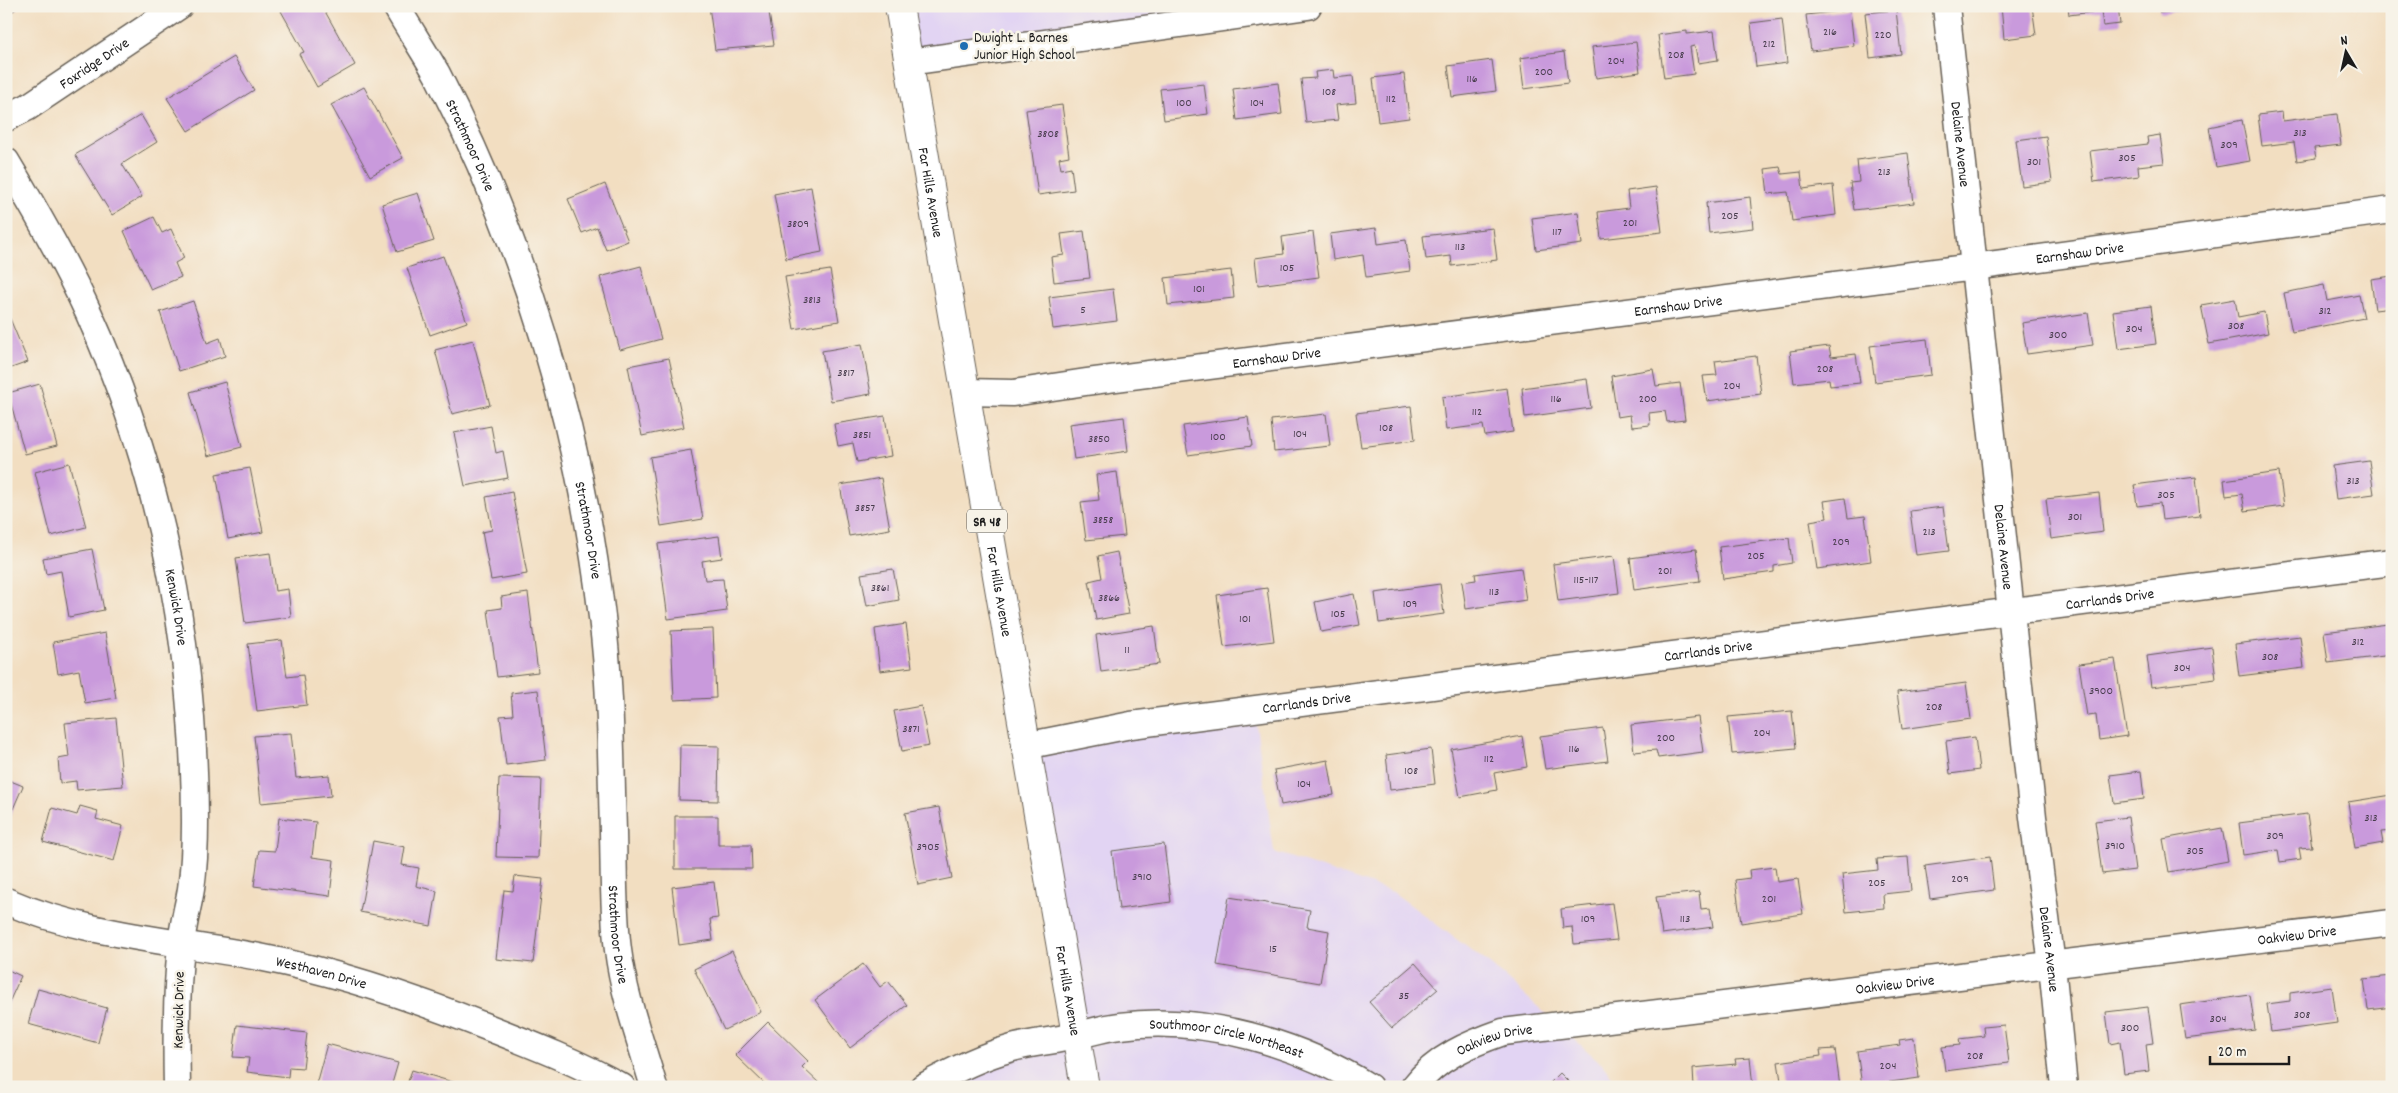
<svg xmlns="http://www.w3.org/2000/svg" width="2398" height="1093" font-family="Dekko,sans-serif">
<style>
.built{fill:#e2d4f3}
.building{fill:#c99adc}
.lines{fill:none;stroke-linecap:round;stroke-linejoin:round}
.minor-casing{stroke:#676056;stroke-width:29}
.major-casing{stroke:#676056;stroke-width:30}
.minor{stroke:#fff;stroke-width:26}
.major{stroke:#fff;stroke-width:28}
.poi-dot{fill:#1f6fb2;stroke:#f7f3e8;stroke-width:2}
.labels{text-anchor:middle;stroke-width:5;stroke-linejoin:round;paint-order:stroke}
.number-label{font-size:12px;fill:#473c4c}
.shield{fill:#f7f3e8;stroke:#5e5c59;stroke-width:1}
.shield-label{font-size:14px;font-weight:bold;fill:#1c1c1c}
.poi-label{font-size:15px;fill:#1c1c1c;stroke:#f7f3e8;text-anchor:start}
.street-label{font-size:15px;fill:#1c1c1c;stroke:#f7f3e8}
</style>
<rect width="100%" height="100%" fill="#f7f3e8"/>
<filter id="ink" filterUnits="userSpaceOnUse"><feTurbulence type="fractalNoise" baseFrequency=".02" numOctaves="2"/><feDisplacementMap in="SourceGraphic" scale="10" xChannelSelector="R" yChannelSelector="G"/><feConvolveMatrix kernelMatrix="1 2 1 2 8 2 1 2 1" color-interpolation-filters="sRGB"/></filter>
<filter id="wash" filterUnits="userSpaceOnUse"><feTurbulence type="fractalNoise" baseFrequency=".0096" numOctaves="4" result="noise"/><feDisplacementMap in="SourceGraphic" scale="20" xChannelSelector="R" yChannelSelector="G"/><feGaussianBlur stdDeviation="1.12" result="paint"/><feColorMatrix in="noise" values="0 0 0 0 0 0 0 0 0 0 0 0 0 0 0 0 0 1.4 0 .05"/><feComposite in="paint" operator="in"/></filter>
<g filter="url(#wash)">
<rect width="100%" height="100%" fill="#f2dec1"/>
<!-- built -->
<g class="built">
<path d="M899,6H1308L909,62Z"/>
<path d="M1254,710L1274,852L1393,892L1491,965L1601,1063L1620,1087H923L1076,1036L1025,746Z"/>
</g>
<g id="blocks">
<!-- building -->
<g class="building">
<path d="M6,6H20L6,16Z"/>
<path d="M289,6H322L355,65L317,87L299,54L304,52L281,11Z"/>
<path d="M709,6H768L774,45L715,50Z"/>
<path d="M2001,6H2032L2036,35L2004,39Z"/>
<path d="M2068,6H2118L2120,24L2103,26L2101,11L2069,15Z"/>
<path d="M2159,6H2189L2190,10L2160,13Z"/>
<path d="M1850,10L1854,46L1811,51L1806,15Z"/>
<path d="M1896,10L1901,54L1870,58L1865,13Z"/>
<path d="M1782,19L1787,63L1756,67L1751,23Z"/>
<path d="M1687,31V34L1714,31L1718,60L1698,63L1695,46L1690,47L1694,74L1664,78L1658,35Z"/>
<path d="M1636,42L1640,72L1596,78L1592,47Z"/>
<path d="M1564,52L1568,83L1524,89L1520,58Z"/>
<path d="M234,57L254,90L188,131L167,98Z"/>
<path d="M1492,60L1496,91L1452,97L1448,66Z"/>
<path d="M1333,70L1334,78L1353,76L1356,103L1336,105L1338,120L1306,123L1301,79L1316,78L1315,72Z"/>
<path d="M1404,74L1409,118L1378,122L1373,78Z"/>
<path d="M1278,83L1282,114L1237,120L1233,89Z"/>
<path d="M1204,84L1208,114L1164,120L1160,89Z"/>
<path d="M364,87L403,158L370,176L331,105Z"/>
<path d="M1062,105L1069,156L1059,158L1061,169L1071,167L1074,190L1038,195L1026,110Z"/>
<path d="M2282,112L2283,121L2337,114L2341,145L2314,148L2316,158L2297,161L2294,142L2262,146L2258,115Z"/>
<path d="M141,115L157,142L122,164L142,197L112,215L75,155Z"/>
<path d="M2242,120L2250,161L2216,167L2209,127Z"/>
<path d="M2160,135L2164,163L2138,166L2139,176L2094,182L2090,151L2148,144L2147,137Z"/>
<path d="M2046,136L2052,182L2022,186L2016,140Z"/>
<path d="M1908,153L1914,203L1854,210L1850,183L1859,182L1857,160Z"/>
<path d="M1780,167L1782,174L1801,172L1803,189L1833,185L1836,215L1792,221L1788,192L1768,194L1765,169Z"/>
<path d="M605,184L628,241L606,250L597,227L582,233L568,199Z"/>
<path d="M811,187L822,252L786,259L774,194Z"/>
<path d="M1656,187L1662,232L1601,239L1598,212L1629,208L1627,191Z"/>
<path d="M418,193L434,241L397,252L382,204Z"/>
<path d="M1750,197L1753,228L1709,233L1706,203Z"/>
<path d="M1578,212L1582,244L1536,250L1532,218Z"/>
<path d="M154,217L162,233L171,229L184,258L175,263L181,277L151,290L124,231Z"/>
<path d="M1376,228L1378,244L1406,240L1410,271L1366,277L1363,255L1333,260L1330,234Z"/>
<path d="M1493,228L1497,260L1452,266L1451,256L1426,259L1423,236Z"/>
<path d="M1084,231L1090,278L1054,282L1051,257L1064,255L1061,234Z"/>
<path d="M1313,232L1319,277L1258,285L1255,258L1284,254L1282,237Z"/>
<path d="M443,256L467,322L430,335L407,268Z"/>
<path d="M641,266L661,339L620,350L600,277Z"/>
<path d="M830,270L839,321L794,329L785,277Z"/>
<path d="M1231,270L1234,298L1168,305L1165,278Z"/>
<path d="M2392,276V308L2375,310L2371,279Z"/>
<path d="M2324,285L2327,301L2359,295L2364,318L2292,332L2284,293Z"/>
<path d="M1113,289L1117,321L1053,329L1049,297Z"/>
<path d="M2235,299L2238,317L2264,312L2268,333L2209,344L2201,305Z"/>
<path d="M193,301L207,343L220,338L225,356L179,371L160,312Z"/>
<path d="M2151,306L2156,344L2118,349L2113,311Z"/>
<path d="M6,309L28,362L6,370Z"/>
<path d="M2088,313L2093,345L2027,354L2022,323Z"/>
<path d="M1927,339L1931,375L1875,382L1870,346Z"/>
<path d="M473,340L490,405L452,414L435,350Z"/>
<path d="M862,344L871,394L831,401L822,351Z"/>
<path d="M1829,346L1831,357L1856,354L1860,383L1830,386L1829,379L1794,383L1790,351Z"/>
<path d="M1756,356L1761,394L1707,401L1703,376L1717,375L1715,361Z"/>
<path d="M669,358L684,427L642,436L628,366Z"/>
<path d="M1653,369L1656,386L1680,383L1685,420L1667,422L1665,411L1649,413L1650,425L1632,427L1630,415L1617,417L1611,376Z"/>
<path d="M1587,379L1591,408L1525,417L1522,388Z"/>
<path d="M225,382L242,447L208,456L190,392Z"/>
<path d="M40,384L57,446L25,454L8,393Z"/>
<path d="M1507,388L1513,432L1485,436L1483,425L1446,430L1442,397Z"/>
<path d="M1411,406L1415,440L1361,447L1356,413Z"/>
<path d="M1326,414L1330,446L1274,452L1271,420Z"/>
<path d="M885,416L891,456L857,462L853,443L838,446L834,424Z"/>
<path d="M1124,417L1128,451L1074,459L1069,424Z"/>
<path d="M1248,417L1252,446L1188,455L1183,426Z"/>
<path d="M491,426L496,453L503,451L508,478L465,486L454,433Z"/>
<path d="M691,450L703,519L661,526L650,457Z"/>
<path d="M2369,461L2374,494L2336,499L2332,466Z"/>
<path d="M69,463L86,527L51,536L35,472Z"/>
<path d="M250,468L263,532L228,539L216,474Z"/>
<path d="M1117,472L1125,536L1086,540L1081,502L1099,500L1096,475Z"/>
<path d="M2279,472L2284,506L2245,511L2242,494L2226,496L2224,480Z"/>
<path d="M2196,477L2200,516L2162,520L2160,503L2137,506L2134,485Z"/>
<path d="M881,478L890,529L849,536L840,485Z"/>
<path d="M512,492L527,574L491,580L482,532L492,530L486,497Z"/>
<path d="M2099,493L2103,532L2051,539L2046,499Z"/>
<path d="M1845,498L1848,518L1865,516L1871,561L1817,569L1810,521L1827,518L1824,501Z"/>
<path d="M1943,507L1949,551L1916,555L1910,511Z"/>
<path d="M719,536L722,558L702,561L705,580L723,579L727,611L668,619L658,544Z"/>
<path d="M1789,538L1792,563L1774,566V572L1723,579L1719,547Z"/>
<path d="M92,549L104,610L69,617L61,571L46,574L43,558Z"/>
<path d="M1696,549L1700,581L1634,590L1630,558Z"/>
<path d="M1117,552L1129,614L1096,620L1089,581L1102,578L1098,556Z"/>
<path d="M270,553L275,591L288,589L291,617L245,623L236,558Z"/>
<path d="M1614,556L1619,593L1558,601L1553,564Z"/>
<path d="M1521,568L1526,600L1466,609L1462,582L1476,580L1475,574Z"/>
<path d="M893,569L899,600L867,606L861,574Z"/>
<path d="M1440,584L1444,614L1379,623L1375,593Z"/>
<path d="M1267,588L1274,641L1224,647L1217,595Z"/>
<path d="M528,593L538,672L497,677L488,610L502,608L501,597Z"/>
<path d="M1354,594L1360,625L1321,632L1315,602Z"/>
<path d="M906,624L912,667L880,671L875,629Z"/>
<path d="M2388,624L2392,655L2328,663L2324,632Z"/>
<path d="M1154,626L1159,664L1101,672L1096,635Z"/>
<path d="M713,629L716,698L674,700L671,631Z"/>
<path d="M105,633L116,698L85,703L79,670L58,674L53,642Z"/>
<path d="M2300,636L2304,668L2239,676L2235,644Z"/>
<path d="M282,640L287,677L303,675L307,705L257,711L248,644Z"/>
<path d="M2212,647L2216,679L2151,687L2147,656Z"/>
<path d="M2115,659L2127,736L2099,740L2096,715L2087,716L2079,664Z"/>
<path d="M1966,683L1971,719L1902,729L1897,692Z"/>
<path d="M538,690L546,760L506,765L500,716L513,715L511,693Z"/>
<path d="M921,706L929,746L902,751L894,711Z"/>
<path d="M1792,711L1796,748L1732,754L1728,717Z"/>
<path d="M1698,717L1703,752L1658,758L1656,750L1634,752L1631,725Z"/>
<path d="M116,718L123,786L77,790L76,781L60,783L58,759L69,757L65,723Z"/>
<path d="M1603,728L1608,761L1545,769L1540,736Z"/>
<path d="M291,733L296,778L329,775L331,796L261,803L254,736Z"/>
<path d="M1522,736L1527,767L1494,773L1497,790L1460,797L1451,749Z"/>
<path d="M1975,737L1979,770L1950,774L1946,741Z"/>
<path d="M680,745L719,746L718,801L679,800Z"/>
<path d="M1431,749L1435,784L1390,790L1386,755Z"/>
<path d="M1328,760L1334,795L1281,805L1274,770Z"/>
<path d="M2141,771L2144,799L2114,803L2110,775Z"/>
<path d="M499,778L541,779L538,858L496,857Z"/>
<path d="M6,779L23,786L6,825Z"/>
<path d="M2392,795V831L2381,832L2383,843L2355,848L2348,802Z"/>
<path d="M80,806L98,811L96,819L123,826L114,861L43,842L52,808L77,815Z"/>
<path d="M939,807L952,878L918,885L905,813Z"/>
<path d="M2307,814L2312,847L2299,848L2301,859L2280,862L2278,850L2243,855L2239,823Z"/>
<path d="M675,816H718V845H751L752,869H675Z"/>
<path d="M2128,817L2135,870L2102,874L2095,821Z"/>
<path d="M279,818L316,822L312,857L334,860L330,896L254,886L259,850L275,851Z"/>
<path d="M2222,828L2228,861L2169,872L2163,839Z"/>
<path d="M373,841L405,847L402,865L419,868L416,886L437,891L431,926L360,912Z"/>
<path d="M1164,844L1171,902L1119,909L1112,851Z"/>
<path d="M1908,857L1911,891L1883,894L1884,908L1846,912L1842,874L1878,870L1877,859Z"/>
<path d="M1990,857L1994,890L1930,899L1925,866Z"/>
<path d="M1775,867L1777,882L1798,879L1803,914L1741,923L1735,880L1750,878L1749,870Z"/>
<path d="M515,876L543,879L533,963L496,959L504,890L513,891Z"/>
<path d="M714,882L718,918L710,919L713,940L679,945L672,887Z"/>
<path d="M1699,892L1701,909L1710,908L1713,927L1662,934L1656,897Z"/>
<path d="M1229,897L1310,910L1307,927L1329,931L1320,983L1217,965Z"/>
<path d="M1612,903L1617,940L1574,944L1572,927L1563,928L1561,909Z"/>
<path d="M732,951L761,1012L724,1030L694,969Z"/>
<path d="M1415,963L1438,989L1392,1028L1369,1002Z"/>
<path d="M863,964L880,987L888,981L907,1005L850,1048L815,1000Z"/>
<path d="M6,969L21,976L6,1009Z"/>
<path d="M2392,976V1007L2368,1010L2364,979Z"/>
<path d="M2332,987L2337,1023L2271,1032L2267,1004L2290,1001V993Z"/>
<path d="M38,989L107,1008L98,1043L28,1024Z"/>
<path d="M2250,995L2255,1030L2185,1039L2180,1005Z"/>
<path d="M2148,1007L2153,1043L2146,1044L2149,1071L2124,1074L2120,1042L2110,1044L2106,1012Z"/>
<path d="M768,1022L808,1061L802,1067L820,1084L817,1087H768L735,1055Z"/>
<path d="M237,1025L307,1033L303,1068L289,1067L288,1077L247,1072L249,1058L233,1057Z"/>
<path d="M2004,1025L2009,1063L1945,1071L1942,1047L1960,1045L1959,1039L1984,1036L1983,1027Z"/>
<path d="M1914,1038L1919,1078L1862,1086L1857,1051L1900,1045L1899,1040Z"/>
<path d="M327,1044L398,1063L391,1087H326L316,1084Z"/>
<path d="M1835,1049L1840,1087H1782L1778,1062L1821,1056L1820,1050Z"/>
<path d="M1750,1058L1753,1087H1694L1693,1068L1736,1064L1735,1059Z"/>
<path d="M412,1070L466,1086V1087H406Z"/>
<path d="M1560,1073L1574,1087H1546Z"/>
</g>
</g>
</g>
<g filter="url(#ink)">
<use href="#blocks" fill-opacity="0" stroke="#676056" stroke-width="1"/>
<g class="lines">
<!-- minor casing -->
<g class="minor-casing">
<g id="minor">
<path id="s1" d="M396,6C409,29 424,51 437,74C524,243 580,428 602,617C611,689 611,760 613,832C614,871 613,911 618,950C624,997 641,1042 654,1087"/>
<path id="s2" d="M1946,6L2033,817L2052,965L2064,1087"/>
<path d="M909,62L1308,6"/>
<path id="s3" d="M6,118L28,107L179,6"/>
<path id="s4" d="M6,161C36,211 65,261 89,314C161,473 195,648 195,822C195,844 194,868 191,889C188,908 182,927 181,947C176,993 176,1041 177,1087"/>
<path id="s5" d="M965,392L1013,393L1086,382L1974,267L2392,210"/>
<path id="s6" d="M1025,746L1131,725L2392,562"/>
<path id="s7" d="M6,901C87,936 178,941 264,958C341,973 414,998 487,1027C533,1045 579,1063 622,1087"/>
<path id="s8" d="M923,1087C950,1072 979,1057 1009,1049C1027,1043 1046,1042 1065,1038C1083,1035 1101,1028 1120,1026C1204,1015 1298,1043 1369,1087"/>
<path id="s9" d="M1414,1087C1437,1057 1469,1044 1503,1032L2392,923"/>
</g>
</g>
<!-- major casing -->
<g class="major-casing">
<g id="major">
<path id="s10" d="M899,6L1085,1087"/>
</g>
</g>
<!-- minor -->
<use href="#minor" class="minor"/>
<!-- major -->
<use href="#major" class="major"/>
</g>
</g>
<!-- markers -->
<circle class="poi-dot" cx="964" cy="46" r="5"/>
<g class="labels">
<!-- number labels -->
<g class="number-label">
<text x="1830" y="35">216</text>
<text x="1883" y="38">220</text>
<text x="1769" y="47">212</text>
<text x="1676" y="58">208</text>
<text x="1616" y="64">204</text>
<text x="1544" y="75">200</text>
<text x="1472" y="82">116</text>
<text x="1329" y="95">108</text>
<text x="1391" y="102">112</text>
<text x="1184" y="106">100</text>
<text x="1257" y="106">104</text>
<text x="2300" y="136">313</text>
<text x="1048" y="137">3808</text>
<text x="2229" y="148">309</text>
<text x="2127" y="161">305</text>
<text x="2034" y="165">301</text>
<text x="1884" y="175">213</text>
<text x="1730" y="219">205</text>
<text x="1630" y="226">201</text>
<text x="798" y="227">3809</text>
<text x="1557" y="235">117</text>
<text x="1460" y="250">113</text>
<text x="1287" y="271">105</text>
<text x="1199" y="292">101</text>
<text x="812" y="303">3813</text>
<text x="1083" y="313">5</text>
<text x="2325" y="314">312</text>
<text x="2236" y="329">308</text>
<text x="2134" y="332">304</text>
<text x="2058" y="338">300</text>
<text x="1825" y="372">208</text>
<text x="846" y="376">3817</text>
<text x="1732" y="389">204</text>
<text x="1556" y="402">116</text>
<text x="1648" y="402">200</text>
<text x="1477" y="415">112</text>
<text x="1386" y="431">108</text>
<text x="1300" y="437">104</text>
<text x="862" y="438">3851</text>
<text x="1218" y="440">100</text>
<text x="1099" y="442">3850</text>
<text x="2353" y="484">313</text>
<text x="2166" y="498">305</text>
<text x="865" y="511">3857</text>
<text x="2075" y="520">301</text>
<text x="1103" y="523">3858</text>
<text x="1929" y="535">213</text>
<text x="1841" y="545">209</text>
<text x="1756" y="559">205</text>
<text x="1665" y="574">201</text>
<text x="1586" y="583">115-117</text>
<text x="880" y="591">3861</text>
<text x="1494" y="595">113</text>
<text x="1109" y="601">3866</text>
<text x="1410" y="607">109</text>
<text x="1338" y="617">105</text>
<text x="1245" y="622">101</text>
<text x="2358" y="645">312</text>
<text x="1127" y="653">11</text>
<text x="2270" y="660">308</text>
<text x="2182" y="671">304</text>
<text x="2101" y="694">3900</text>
<text x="1934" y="710">208</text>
<text x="911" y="732">3871</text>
<text x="1762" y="736">204</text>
<text x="1666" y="741">200</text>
<text x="1574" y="752">116</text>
<text x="1489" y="762">112</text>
<text x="1411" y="774">108</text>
<text x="1304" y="787">104</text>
<text x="2371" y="821">313</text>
<text x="2275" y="839">309</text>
<text x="2115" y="849">3910</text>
<text x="928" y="850">3905</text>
<text x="2195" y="854">305</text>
<text x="1142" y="880">3910</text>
<text x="1960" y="882">209</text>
<text x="1877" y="886">205</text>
<text x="1769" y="902">201</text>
<text x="1588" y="922">109</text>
<text x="1685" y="922">113</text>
<text x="1273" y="952">15</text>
<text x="1404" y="999">35</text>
<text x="2302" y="1018">308</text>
<text x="2218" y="1022">304</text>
<text x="2130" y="1031">300</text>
<text x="1975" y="1059">208</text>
<text x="1888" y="1069">204</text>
</g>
<!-- shield labels -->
<rect class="shield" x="967" y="509.5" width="40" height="23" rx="4"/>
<g class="shield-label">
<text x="987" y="526">SR 48</text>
</g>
<!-- poi labels -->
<g class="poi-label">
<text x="974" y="42">Dwight L. Barnes<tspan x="974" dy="17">Junior High School</tspan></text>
</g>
<!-- street labels -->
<g class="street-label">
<text dy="5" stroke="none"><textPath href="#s3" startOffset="104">Foxridge Drive</textPath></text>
<text dy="5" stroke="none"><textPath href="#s2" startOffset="139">Delaine Avenue</textPath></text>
<text dy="5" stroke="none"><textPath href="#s1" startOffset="158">Strathmoor Drive</textPath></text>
<text dy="5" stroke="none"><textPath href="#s10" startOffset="189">Far Hills Avenue</textPath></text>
<text dy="5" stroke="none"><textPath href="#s5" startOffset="1124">Earnshaw Drive</textPath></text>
<text dy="5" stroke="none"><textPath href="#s5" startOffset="719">Earnshaw Drive</textPath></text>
<text dy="5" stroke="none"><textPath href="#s5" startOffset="314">Earnshaw Drive</textPath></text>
<text dy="5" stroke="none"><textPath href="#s1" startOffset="562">Strathmoor Drive</textPath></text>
<text dy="5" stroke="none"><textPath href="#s2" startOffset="544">Delaine Avenue</textPath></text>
<text dy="5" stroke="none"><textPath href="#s10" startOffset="594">Far Hills Avenue</textPath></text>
<text dy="5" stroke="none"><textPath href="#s6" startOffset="1095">Carrlands Drive</textPath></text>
<text dy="5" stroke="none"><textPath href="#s4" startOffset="481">Kenwick Drive</textPath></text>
<text dy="5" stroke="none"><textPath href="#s6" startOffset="690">Carrlands Drive</textPath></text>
<text dy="5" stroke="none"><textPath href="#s6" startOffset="285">Carrlands Drive</textPath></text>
<text dy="5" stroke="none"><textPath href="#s1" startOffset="968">Strathmoor Drive</textPath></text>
<text dy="5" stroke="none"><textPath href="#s9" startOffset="906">Oakview Drive</textPath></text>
<text dy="5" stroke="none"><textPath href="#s2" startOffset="949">Delaine Avenue</textPath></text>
<text dy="5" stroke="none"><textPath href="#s7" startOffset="324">Westhaven Drive</textPath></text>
<text dy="5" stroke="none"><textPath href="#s9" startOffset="501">Oakview Drive</textPath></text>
<text dy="5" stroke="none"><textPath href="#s10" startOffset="999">Far Hills Avenue</textPath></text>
<text transform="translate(178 1010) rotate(-89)" y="5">Kenwick Drive</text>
<text dy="5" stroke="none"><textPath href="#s8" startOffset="316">Southmoor Circle Northeast</textPath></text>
<text dy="5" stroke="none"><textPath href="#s9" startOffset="96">Oakview Drive</textPath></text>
</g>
</g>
<!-- margin -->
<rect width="2398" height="1093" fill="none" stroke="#f7f3e8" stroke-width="25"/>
<!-- north arrow -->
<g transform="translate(2346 52) rotate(351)" stroke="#f7f3e8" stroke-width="4" paint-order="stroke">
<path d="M0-4L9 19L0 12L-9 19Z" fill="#1c1c1c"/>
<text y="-8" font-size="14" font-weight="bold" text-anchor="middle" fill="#1c1c1c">N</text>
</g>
<!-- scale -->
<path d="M2210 1056v8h79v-8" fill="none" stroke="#1c1c1c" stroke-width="2.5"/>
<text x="2218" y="1056" font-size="15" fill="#1c1c1c" stroke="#f7f3e8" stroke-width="4" paint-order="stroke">20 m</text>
</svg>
